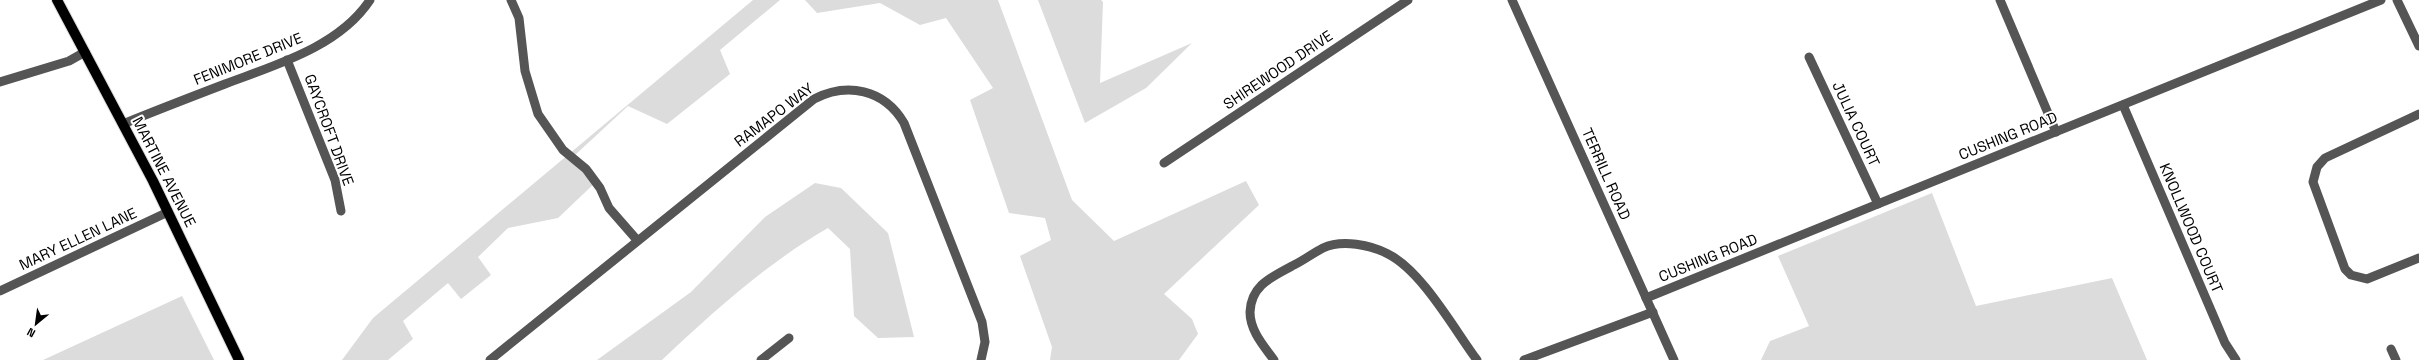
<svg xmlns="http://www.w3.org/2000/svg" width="2419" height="360" font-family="'Space Grotesk',sans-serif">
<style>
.green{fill:#dcdcdc}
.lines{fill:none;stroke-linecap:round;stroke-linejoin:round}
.major-casing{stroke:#dbdbdb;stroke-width:12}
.minor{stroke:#555;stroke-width:9}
.major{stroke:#000;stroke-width:10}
.labels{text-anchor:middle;stroke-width:4;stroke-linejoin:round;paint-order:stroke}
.street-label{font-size:15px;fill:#000;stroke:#fff}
</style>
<rect width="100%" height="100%" fill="#fff"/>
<!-- green -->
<g class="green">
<path d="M753,0H780L720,50L730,74L667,124L628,106L574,156L597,181L558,218L508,228L478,257L491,275L461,299L448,283L403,321L413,339L388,360H342L373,318Z"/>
<path d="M805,0H998L1072,200L1114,241L1246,181L1259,205L1164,294L1192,319L1198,334L1179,360H1050L1052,347L1020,256L1051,240L1045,218L1009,213L970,100L993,88L946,18L920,25L880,3L817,13Z"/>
<path d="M1038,0H1101L1103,2L1100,83L1192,43L1146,88L1085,123Z"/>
<path d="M815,183L841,188L888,233L914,337L878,338L854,316L850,249L828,228C767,263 713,312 662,360H597L691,292L765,217Z"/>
<path d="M1932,193L1976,306L2112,278L2147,360H1761L1770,341L1809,326L1778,256Z"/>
<path d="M182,296L214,360H43Z"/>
</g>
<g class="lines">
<!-- major casing -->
<g class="major-casing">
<path id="major" d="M57,0L153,181L239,360"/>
</g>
<!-- minor -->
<g class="minor">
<path d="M511,0L519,18L525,71L538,114L563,150L586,169L600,188L609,208L637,240"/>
<path d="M1512,0L1674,360"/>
<path d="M2000,0L2056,132"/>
<path d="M2397,0L2419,46"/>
<path d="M1809,57L1878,204"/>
<path d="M287,60L335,180L341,211"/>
<path d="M0,82L69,61L85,52"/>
<path d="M2123,105L2225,343L2236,360"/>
<path d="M2419,114L2325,158L2317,167L2313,182L2345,269L2351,275L2367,279L2419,258"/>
<path d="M123,124C157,110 191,97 225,84C275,65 339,47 370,0"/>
<path d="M1164,163L1408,0"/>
<path d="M0,291L168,212"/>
<path d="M1646,298L2381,0"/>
<path d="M2391,349L2396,360"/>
<path d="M490,360L814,99C847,82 884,89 904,123L982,322L985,342L981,360"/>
<path d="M761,360L789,338"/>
<path d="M1274,360C1264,346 1250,331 1250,312C1251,285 1272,277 1292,266C1303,261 1313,253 1323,248C1342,239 1371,245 1388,254C1422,271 1454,329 1477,360"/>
<path d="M1524,360L1653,312"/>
</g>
<!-- major -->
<use href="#major" class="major"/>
</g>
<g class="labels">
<!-- street labels -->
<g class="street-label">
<text transform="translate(248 59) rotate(-22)" y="5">FENIMORE DRIVE</text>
<text transform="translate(1278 70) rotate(-34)" y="5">SHIREWOOD DRIVE</text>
<text transform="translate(774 115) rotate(-37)" y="5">RAMAPO WAY</text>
<text transform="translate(1856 124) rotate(65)" y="5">JULIA COURT</text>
<text transform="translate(329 130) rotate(70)" y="5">GAYCROFT DRIVE</text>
<text transform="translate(2008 136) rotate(-22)" y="5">CUSHING ROAD</text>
<text transform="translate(164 172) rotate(63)" y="5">MARTINE AVENUE</text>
<text transform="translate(1606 174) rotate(66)" y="5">TERRILL ROAD</text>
<text transform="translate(2191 228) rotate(67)" y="5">KNOLLWOOD COURT</text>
<text transform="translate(78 239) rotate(-25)" y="5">MARY ELLEN LANE</text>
<text transform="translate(1708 258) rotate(-22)" y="5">CUSHING ROAD</text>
</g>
</g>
<!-- north arrow -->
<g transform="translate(36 324) rotate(209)" stroke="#ffffff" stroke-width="3" paint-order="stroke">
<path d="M0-3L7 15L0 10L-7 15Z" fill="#000000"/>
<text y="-6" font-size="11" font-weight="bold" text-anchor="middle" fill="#000000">N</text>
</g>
</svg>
